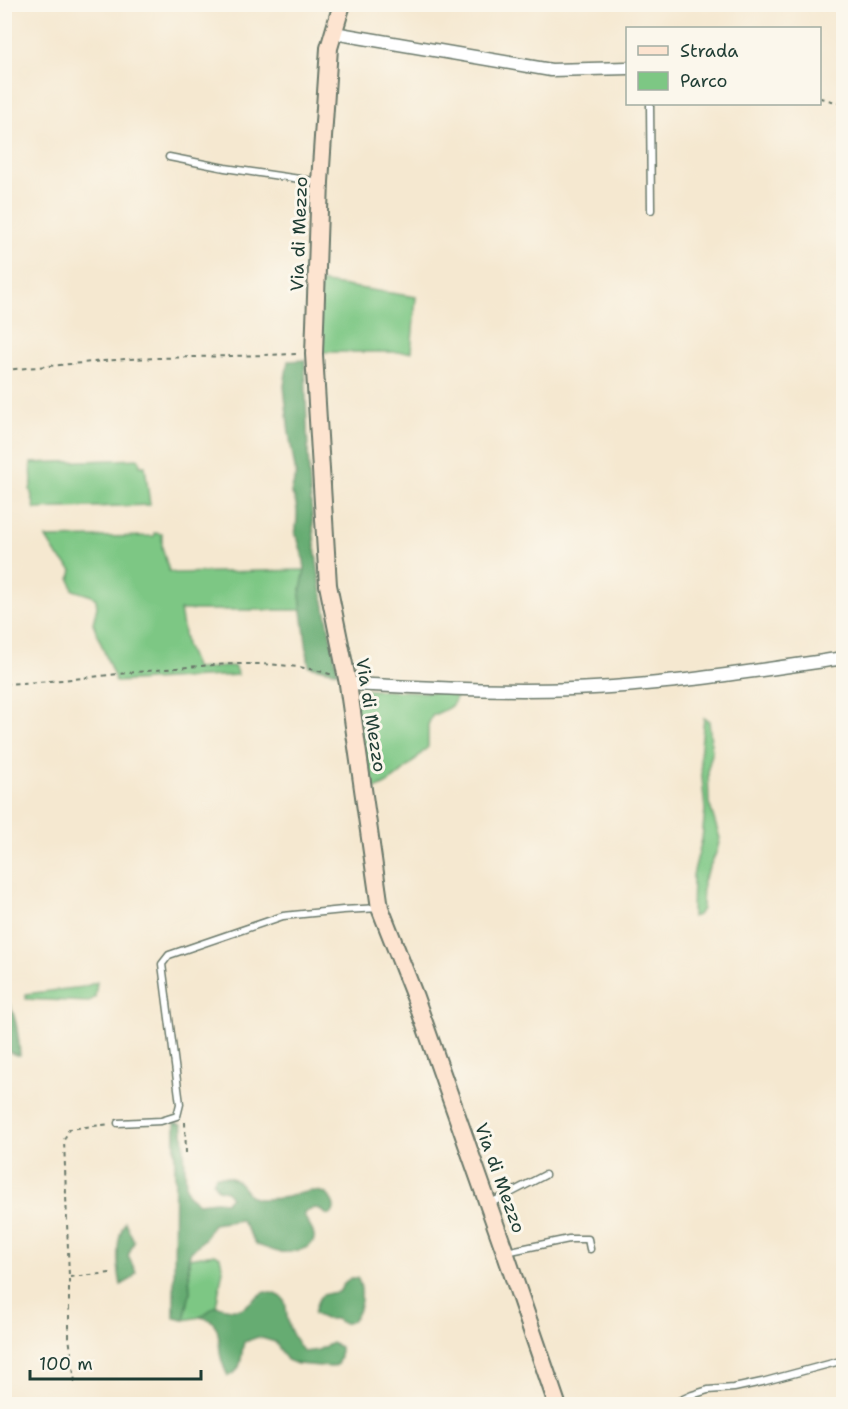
<svg xmlns="http://www.w3.org/2000/svg" width="848" height="1409" font-family="'Shantell Sans',sans-serif">
<style>
.green{fill:#7dc784;stroke:#4e825c;stroke-width:1.5}
.forest{fill:#66ac72;stroke:#427453;stroke-width:1.5}
.lines{fill:none;stroke-linecap:round;stroke-linejoin:round}
.service-casing{stroke:#6a796b;stroke-width:9}
.minor-casing{stroke:#6a796b;stroke-width:15}
.secondary-casing{stroke:#6a796b;stroke-width:20}
.path{stroke:#6a796b;stroke-width:2;stroke-dasharray:4.5 4.5;stroke-linecap:butt}
.service{stroke:#fff;stroke-width:6}
.minor{stroke:#fff;stroke-width:12}
.secondary{stroke:#fde4d0;stroke-width:16}
.labels{text-anchor:middle;stroke-width:6;stroke-linejoin:round;paint-order:stroke}
.street-label{font-size:18px;fill:#1f3d34;stroke:#fbf7ec}
</style>
<rect width="100%" height="100%" fill="#fbf7ec"/>
<filter id="ink" filterUnits="userSpaceOnUse"><feTurbulence type="fractalNoise" baseFrequency=".0167" numOctaves="2"/><feDisplacementMap in="SourceGraphic" scale="12" xChannelSelector="R" yChannelSelector="G"/><feConvolveMatrix kernelMatrix="1 2 1 2 8 2 1 2 1" color-interpolation-filters="sRGB"/></filter>
<filter id="wash" filterUnits="userSpaceOnUse"><feTurbulence type="fractalNoise" baseFrequency=".008" numOctaves="4" result="noise"/><feDisplacementMap in="SourceGraphic" scale="24" xChannelSelector="R" yChannelSelector="G"/><feGaussianBlur stdDeviation="1.35" result="paint"/><feColorMatrix in="noise" values="0 0 0 0 0 0 0 0 0 0 0 0 0 0 0 0 0 1.4 0 .05"/><feComposite in="paint" operator="in"/></filter>
<g filter="url(#wash)">
<rect width="100%" height="100%" fill="#f5e8d0"/>
<!-- green -->
<g class="green">
<path d="M319,282L416,297L411,352H315Z"/>
<path d="M139,459L140,466H145L150,505L35,509L30,489L32,483L31,463Z"/>
<path d="M154,533L162,534V547L169,571L175,573L305,570L300,595L302,610H180L186,645L196,669L234,666L238,675L116,682L93,623L97,607L96,599L92,596L73,590L70,579L72,570L56,554L46,538L154,536Z"/>
<path d="M349,689L457,693C455,709 444,709 432,716L428,725V747C409,765 391,788 365,791Z"/>
<path d="M704,718L709,721L712,754L708,768L709,803L720,838L717,851L703,881L702,909L698,915L692,917L693,875L702,839L705,810L700,756Z"/>
<path d="M97,982L95,997L89,1002L26,999V994L83,987Z"/>
<path d="M215,1254L220,1257L223,1270L216,1306L200,1317L184,1320L190,1293L189,1258Z"/>
</g>
<!-- forest -->
<g class="forest">
<path d="M305,360C307,424 308,489 316,554C321,593 330,632 338,672L309,666L300,595L305,570L304,561L297,536H295C297,520 300,506 291,492L296,475L289,433L284,386L288,361Z"/>
<path d="M4,996C17,1013 18,1034 20,1055H16L9,1052L7,1017L5,1016Z"/>
<path d="M175,1122L182,1125L183,1129L186,1186L188,1195L198,1203L216,1201L226,1202L231,1197L226,1191L218,1189L213,1182L216,1176C248,1175 241,1198 259,1199C268,1199 278,1199 287,1197C302,1193 325,1183 333,1203C335,1208 334,1212 330,1215L326,1214L320,1209L314,1208L304,1213C305,1222 312,1227 314,1235C317,1250 289,1253 279,1252C272,1251 264,1247 257,1245L241,1220L213,1224L205,1238L190,1253L188,1263L190,1293L184,1320L174,1318Z"/>
<path d="M125,1222L134,1241L128,1256L136,1272L132,1279L121,1285C117,1265 115,1240 125,1222Z"/>
<path d="M351,1278H357C368,1292 357,1337 336,1319H325L314,1314C318,1295 319,1294 339,1292L345,1282Z"/>
<path d="M265,1292C291,1295 284,1304 288,1322C289,1330 299,1346 304,1352L318,1350L332,1343L340,1347V1357L337,1365L332,1367L297,1364L287,1360L275,1342L258,1337L244,1342C240,1356 244,1371 228,1376C224,1368 221,1361 220,1352C218,1335 221,1320 200,1317L216,1306C251,1314 238,1307 265,1292Z"/>
</g>
</g>
<g filter="url(#ink)">
<g class="lines">
<!-- service casing -->
<g class="service-casing">
<g id="service">
<path d="M650,104L651,210"/>
<path d="M169,157L225,168L320,182"/>
<path d="M118,1123L161,1121L177,1116L180,1104L162,964L169,955L283,916L343,910L380,908"/>
<path d="M489,1204L545,1175"/>
<path d="M506,1252L569,1239H588L590,1249"/>
<path d="M672,1404L692,1395L708,1390L734,1388L762,1382L844,1360"/>
</g>
</g>
<!-- minor casing -->
<g class="minor-casing">
<g id="minor">
<path d="M334,33L551,70L628,68"/>
<path d="M348,684C422,687 497,692 571,689C662,686 754,671 844,658"/>
</g>
</g>
<!-- secondary casing -->
<g class="secondary-casing">
<path id="secondary" d="M342,4L329,48L320,182L314,354L328,585L348,684L380,908L415,997L505,1252L557,1404"/>
</g>
<!-- path -->
<g class="path">
<path d="M820,98L844,104"/>
<path d="M4,370L126,359L299,354"/>
<path d="M4,423L11,455"/>
<path d="M4,684C49,682 93,677 137,672C196,666 276,656 333,675"/>
<path d="M185,1122L186,1153"/>
<path d="M70,1277L111,1273"/>
<path d="M75,1382L69,1337V1277L64,1140L69,1129L110,1124"/>
</g>
<!-- service -->
<use href="#service" class="service"/>
<!-- minor -->
<use href="#minor" class="minor"/>
<!-- secondary -->
<use href="#secondary" class="secondary"/>
</g>
</g>
<g class="labels">
<!-- street labels -->
<g class="street-label">
<text transform="translate(299 234) rotate(-88)" y="6">Via di Mezzo</text>
<text transform="translate(371 715) rotate(81)" y="6">Via di Mezzo</text>
<text transform="translate(500 1178) rotate(70)" y="6">Via di Mezzo</text>
</g>
</g>
<!-- margin -->
<rect width="848" height="1409" fill="none" stroke="#fbf7ec" stroke-width="24"/>
<!-- legend -->
<rect x="626" y="27" width="195" height="78" fill="#fbf7ec" stroke="#a3ada2" stroke-width="1.5"/>
<rect x="638" y="46" width="30" height="9" fill="#fde4d0" stroke="#a3ada2" stroke-width="1.5"/>
<text x="680" y="57" font-size="18" fill="#1f3d34">Strada</text>
<rect x="638" y="72" width="30" height="18" fill="#7dc784" stroke="#a3ada2" stroke-width="1.5"/>
<text x="680" y="87" font-size="18" fill="#1f3d34">Parco</text>
<!-- scale -->
<path d="M30 1370v9h171v-9" fill="none" stroke="#1f3d34" stroke-width="3"/>
<text x="39" y="1370" font-size="18" fill="#1f3d34" stroke="#fbf7ec" stroke-width="4.5" paint-order="stroke">100 m</text>
</svg>
